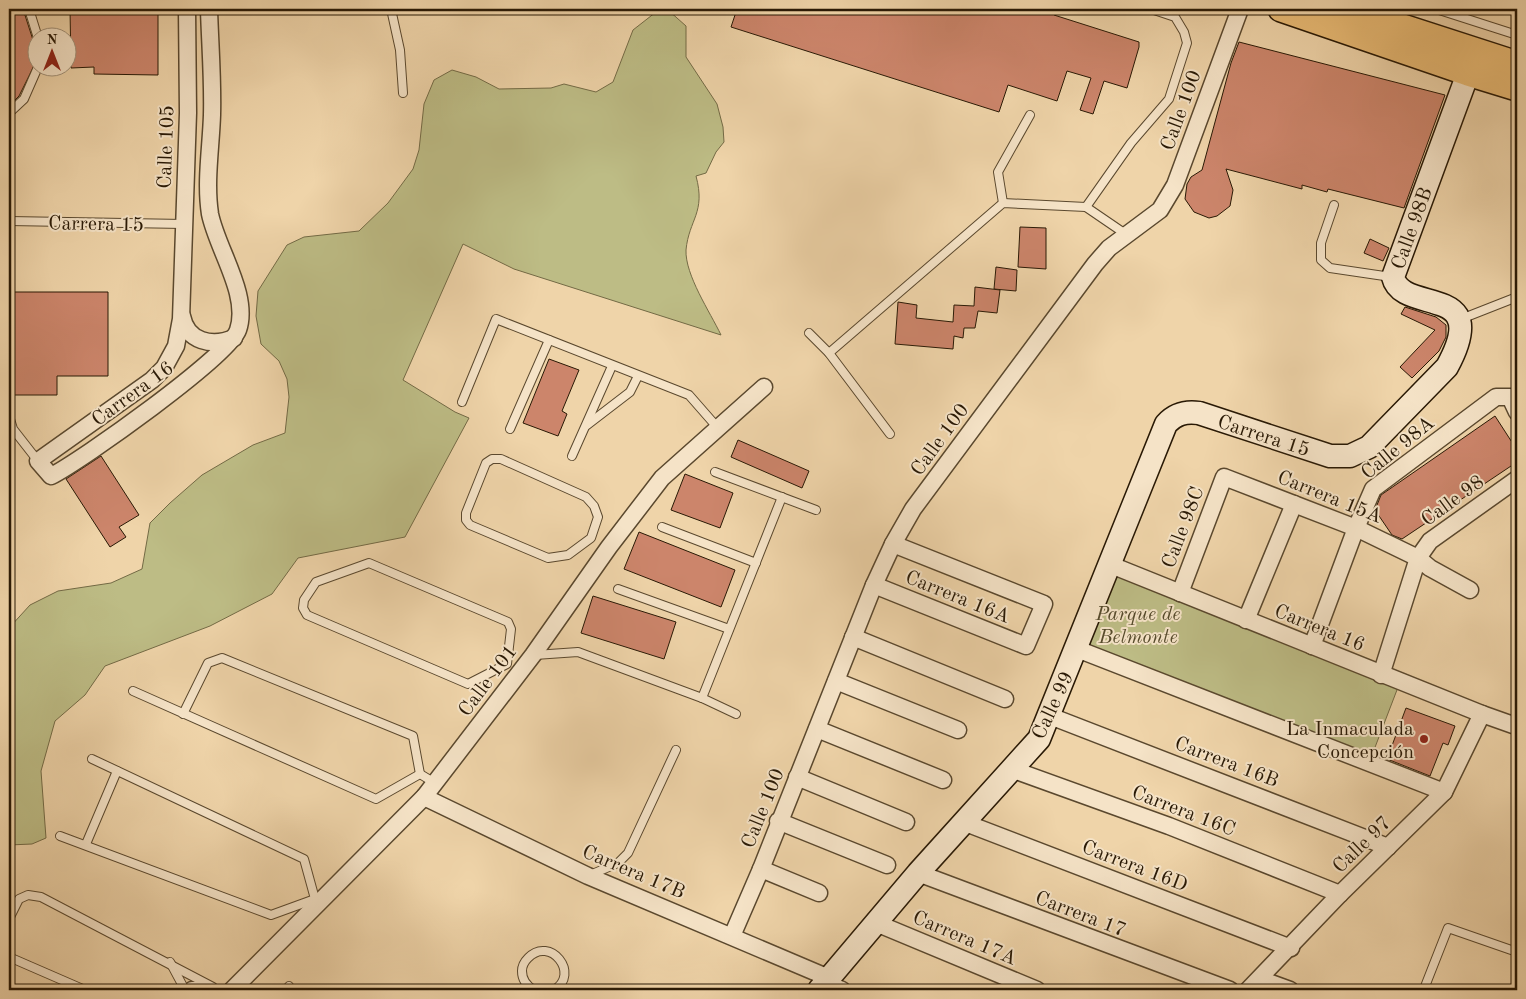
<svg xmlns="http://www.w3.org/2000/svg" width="1526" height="999" font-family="'Old Standard TT',serif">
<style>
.green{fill:#bdbc85;stroke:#736a45}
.building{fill:#cc856b;stroke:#291905}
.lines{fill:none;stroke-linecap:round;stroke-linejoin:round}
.lane-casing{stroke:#5a482e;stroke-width:10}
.street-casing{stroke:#5a482e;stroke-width:19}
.secondary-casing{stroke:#291905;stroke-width:25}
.primary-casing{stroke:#291905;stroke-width:28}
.lane{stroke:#f5e3c7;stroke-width:8}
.street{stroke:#f5e3c7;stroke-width:16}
.secondary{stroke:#f5e3c7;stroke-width:22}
.primary{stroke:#e8ba74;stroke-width:25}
.poi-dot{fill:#8f2418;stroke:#f5e3c7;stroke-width:2}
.labels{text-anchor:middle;stroke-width:4;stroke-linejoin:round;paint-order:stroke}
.street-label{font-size:20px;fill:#291905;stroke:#f5e3c7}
.park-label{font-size:20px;font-style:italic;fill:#554a2b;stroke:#f5e3c7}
.poi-label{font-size:20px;fill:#291905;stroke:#f5e3c7;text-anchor:end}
</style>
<rect width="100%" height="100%" fill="#efd4a9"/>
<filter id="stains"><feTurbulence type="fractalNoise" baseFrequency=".004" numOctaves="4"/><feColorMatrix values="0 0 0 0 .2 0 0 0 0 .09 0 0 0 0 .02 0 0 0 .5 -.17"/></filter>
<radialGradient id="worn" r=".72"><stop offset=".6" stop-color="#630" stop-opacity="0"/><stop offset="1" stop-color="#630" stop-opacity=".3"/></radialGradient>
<!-- green -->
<g class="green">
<path d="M668,10L686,26V57L717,104L723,127L724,142L716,152L706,173L696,176C706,213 689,219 686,250C685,275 710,312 721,335L514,269L463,244L403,380L455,412L469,418L405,537L298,558L272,594L210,626L105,666L85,695L55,721L41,771L46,838L32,844L9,845V628L30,605L58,591L111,583L142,569L150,523L170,503L202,475L253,445L285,433L289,397L287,379L279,361L261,344L256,316L258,291L287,245L304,237L359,231L388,203L413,169L419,150L424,104L434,80L452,70L476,77L499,89L551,88L564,84L596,92L613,82L633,30L656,12Z"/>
<path d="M1111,565L1400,682L1369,763L1077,649Z"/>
</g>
<!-- building -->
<g class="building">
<path d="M9,9H23L33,40L38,46L36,62L19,96L9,106Z"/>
<path d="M70,9H158V75L94,74V67L71,68Z"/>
<path d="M737,9H1054V15L1139,42V47L1127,88L1104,81L1093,114L1080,110L1091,78L1067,71L1057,101L1008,85L999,112L731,27Z"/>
<path d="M1239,42L1445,95L1404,208L1328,189L1327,192L1302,185V189L1226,169L1233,190L1230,206L1217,216L1209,218L1194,212L1185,199L1187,184L1191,177L1202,170L1231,63Z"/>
<path d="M1020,227L1046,228V269L1018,267Z"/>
<path d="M1370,239L1389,248L1383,261L1364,253Z"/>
<path d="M996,267L1017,270L1016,291L994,289Z"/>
<path d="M975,287L1000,290L997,313L978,311L975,328H964L963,338L954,336L953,349L895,344L898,302L917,305L916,318L953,322L954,305L974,306Z"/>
<path d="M9,292H108V376H57V395H9Z"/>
<path d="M1405,307L1436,317L1446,325V337L1439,351L1412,378L1400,367L1435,330L1401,314Z"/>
<path d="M549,359L579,370L562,411L567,414L558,436L523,423Z"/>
<path d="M1495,416L1517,450V462L1402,539L1392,535L1375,510L1381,495Z"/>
<path d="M738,440L809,471L802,488L731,457Z"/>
<path d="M101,456L139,515L119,527L126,537L110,547L66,479Z"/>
<path d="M685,474L733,493L720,528L671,510Z"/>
<path d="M639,532L735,570L721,607L624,569Z"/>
<path d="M593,596L676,622L664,659L581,633Z"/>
<path d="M1406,708L1455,726L1448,745L1443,743L1430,776L1387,759Z"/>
</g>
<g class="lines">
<!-- lane casing -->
<g class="lane-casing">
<g id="lane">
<path d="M29,9L38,38"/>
<path d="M391,9L400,50L403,93"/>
<path d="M1436,9L1517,35"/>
<path d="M9,113L24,99L38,67"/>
<path d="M1003,203L998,172L1030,115"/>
<path d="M1334,205L1321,243V260L1330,268L1391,277"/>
<path d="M1086,207L1131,143L1169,99L1187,43L1184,32L1175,17L1151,9"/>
<path d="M9,221L184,224"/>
<path d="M1461,319L1517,297"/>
<path d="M809,333L829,353L890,434"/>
<path d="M829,353L1003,203L1086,207L1127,235"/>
<path d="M462,402L496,319L689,395L717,427"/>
<path d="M9,416L13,429L38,461"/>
<path d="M587,425L630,392L638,376"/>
<path d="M510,429L549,340"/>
<path d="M572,456L612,366"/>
<path d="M492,459H501L586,497L594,506L598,517L591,538L568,555L548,558L470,525L466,520V513L486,463Z"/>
<path d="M715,472L816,510"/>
<path d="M662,527L756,563"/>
<path d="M369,563L508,622L511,629L507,664L468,684L307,615L303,608L304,600L316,582Z"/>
<path d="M618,589L729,629"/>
<path d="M535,655L578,652L702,698L736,714"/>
<path d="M133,691L376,799L420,774L435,783"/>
<path d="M702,698L782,497"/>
<path d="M183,714L208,663L222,658L413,736L420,774"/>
<path d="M92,759L304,859L315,899L319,902"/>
<path d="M60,836L271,915L315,899"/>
<path d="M86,844L117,771"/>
<path d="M590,875L618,863L628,853L676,750"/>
<path d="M9,919L19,899L28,895L41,897L213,987"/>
<path d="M9,957L85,990"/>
<path d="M170,962L185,990"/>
<path d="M286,990L289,986"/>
<path d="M534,990C527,986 522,980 522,971C522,966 525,961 528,958C550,935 581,974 554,990"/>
<path d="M1427,990L1424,989L1448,928L1517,952"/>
</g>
</g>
<!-- street casing -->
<g class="street-casing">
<g id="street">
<path d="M187,9L188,113L181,319L176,346L164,368L152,380L38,461L51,476C81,461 229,356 238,330C250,295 217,249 210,214C205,182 211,147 212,115C213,80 210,44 209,9"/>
<path d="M182,316C187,342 212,347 234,338"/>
<path d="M1111,565L1482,714L1513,725L1517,721"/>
<path d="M874,585L1026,646L1044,604L893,544"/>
<path d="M1180,593L1224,477L1356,528L1418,558L1430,568L1470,590"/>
<path d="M1246,620L1294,504"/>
<path d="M853,637L1005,699"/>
<path d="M1312,646L1356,528L1373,489L1496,397H1510L1517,412"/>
<path d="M1077,649L1444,792"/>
<path d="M1381,675L1418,558L1430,541L1517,479"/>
<path d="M836,681L958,730"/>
<path d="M1050,716L1388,847"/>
<path d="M817,729L943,780"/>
<path d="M1011,769L1169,826L1340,894"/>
<path d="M797,777L906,822"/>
<path d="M424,797L588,876L829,978"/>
<path d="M778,821L887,865"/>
<path d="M963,822L1291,948"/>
<path d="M761,869L819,893"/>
<path d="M918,873L1230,990"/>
<path d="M876,923L1037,990"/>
<path d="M732,936L761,869L874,585L893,544L913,509L1095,264L1109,248L1160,210L1175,185L1240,9"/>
<path d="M1260,979L1290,990"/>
<path d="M825,983L842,990"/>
<path d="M192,990H198"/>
<path d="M232,990L424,797L533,655L609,547L662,478L764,387"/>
<path d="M1248,990L1340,894L1444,792L1482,714"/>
</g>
</g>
<!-- secondary casing -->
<g class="secondary-casing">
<path id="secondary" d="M819,990L918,873L1039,739L1166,424C1175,414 1185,411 1199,413L1330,456H1350L1369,447L1447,367C1494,281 1402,316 1393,277L1474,57"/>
</g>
<!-- primary casing -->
<g class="primary-casing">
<g id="primary">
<path d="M1281,9L1468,73L1517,88"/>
<path d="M1347,9L1517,64"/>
</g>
</g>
<!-- lane -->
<use href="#lane" class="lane"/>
<!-- street -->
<use href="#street" class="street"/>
<!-- secondary -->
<use href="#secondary" class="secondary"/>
<!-- primary -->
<use href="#primary" class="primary"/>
</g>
<!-- markers -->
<circle class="poi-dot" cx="1424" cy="739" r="5"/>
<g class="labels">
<!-- street labels -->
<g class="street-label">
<text transform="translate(1180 110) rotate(-70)" y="7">Calle 100</text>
<text transform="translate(165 147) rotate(-88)" y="7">Calle 105</text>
<text transform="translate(96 223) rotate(1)" y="7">Carrera 15</text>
<text transform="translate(1411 228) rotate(-70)" y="7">Calle 98B</text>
<text transform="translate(132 393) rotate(-36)" y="7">Carrera 16</text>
<text transform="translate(1264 435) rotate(18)" y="7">Carrera 15</text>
<text transform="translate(939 439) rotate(-54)" y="7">Calle 100</text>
<text transform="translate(1397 447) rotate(-39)" y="7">Calle 98A</text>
<text transform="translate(1330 496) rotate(22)" y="7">Carrera 15A</text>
<text transform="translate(1452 500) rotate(-36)" y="7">Calle 98</text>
<text transform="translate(1182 527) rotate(-69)" y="7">Calle 98C</text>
<text transform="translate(958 596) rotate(22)" y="7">Carrera 16A</text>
<text transform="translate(1320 627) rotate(22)" y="7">Carrera 16</text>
<text transform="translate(487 680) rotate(-53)" y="7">Calle 101</text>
<text transform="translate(1052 705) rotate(-65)" y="7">Calle 99</text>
<text transform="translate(1227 761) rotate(21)" y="7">Carrera 16B</text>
<text transform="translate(762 808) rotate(-68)" y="7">Calle 100</text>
<text transform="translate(1184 810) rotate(21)" y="7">Carrera 16C</text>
<text transform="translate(1361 844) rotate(-44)" y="7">Calle 97</text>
<text transform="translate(1135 865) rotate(21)" y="7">Carrera 16D</text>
<text transform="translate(634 871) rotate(23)" y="7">Carrera 17B</text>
<text transform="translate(1081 913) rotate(21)" y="7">Carrera 17</text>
<text transform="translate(965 937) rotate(23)" y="7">Carrera 17A</text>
</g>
<!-- park labels -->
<g class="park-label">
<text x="1138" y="620">Parque de<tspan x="1138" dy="23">Belmonte</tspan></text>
</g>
<!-- poi labels -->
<g class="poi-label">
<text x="1414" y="735">La Inmaculada<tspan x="1414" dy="23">Concepción</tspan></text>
</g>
</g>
<!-- margin -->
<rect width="1526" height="999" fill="none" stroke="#efd4a9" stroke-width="30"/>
<rect x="10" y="10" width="1506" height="979" fill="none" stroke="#291905" stroke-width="2.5"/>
<rect x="15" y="15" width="1496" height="969" fill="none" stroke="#291905"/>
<!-- north arrow -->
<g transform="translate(52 52)"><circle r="24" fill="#f5e3c7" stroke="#a39279"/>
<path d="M0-4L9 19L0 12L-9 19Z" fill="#8f2418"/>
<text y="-8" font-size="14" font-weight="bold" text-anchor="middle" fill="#291905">N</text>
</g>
<rect width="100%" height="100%" filter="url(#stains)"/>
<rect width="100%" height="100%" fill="url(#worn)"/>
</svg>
